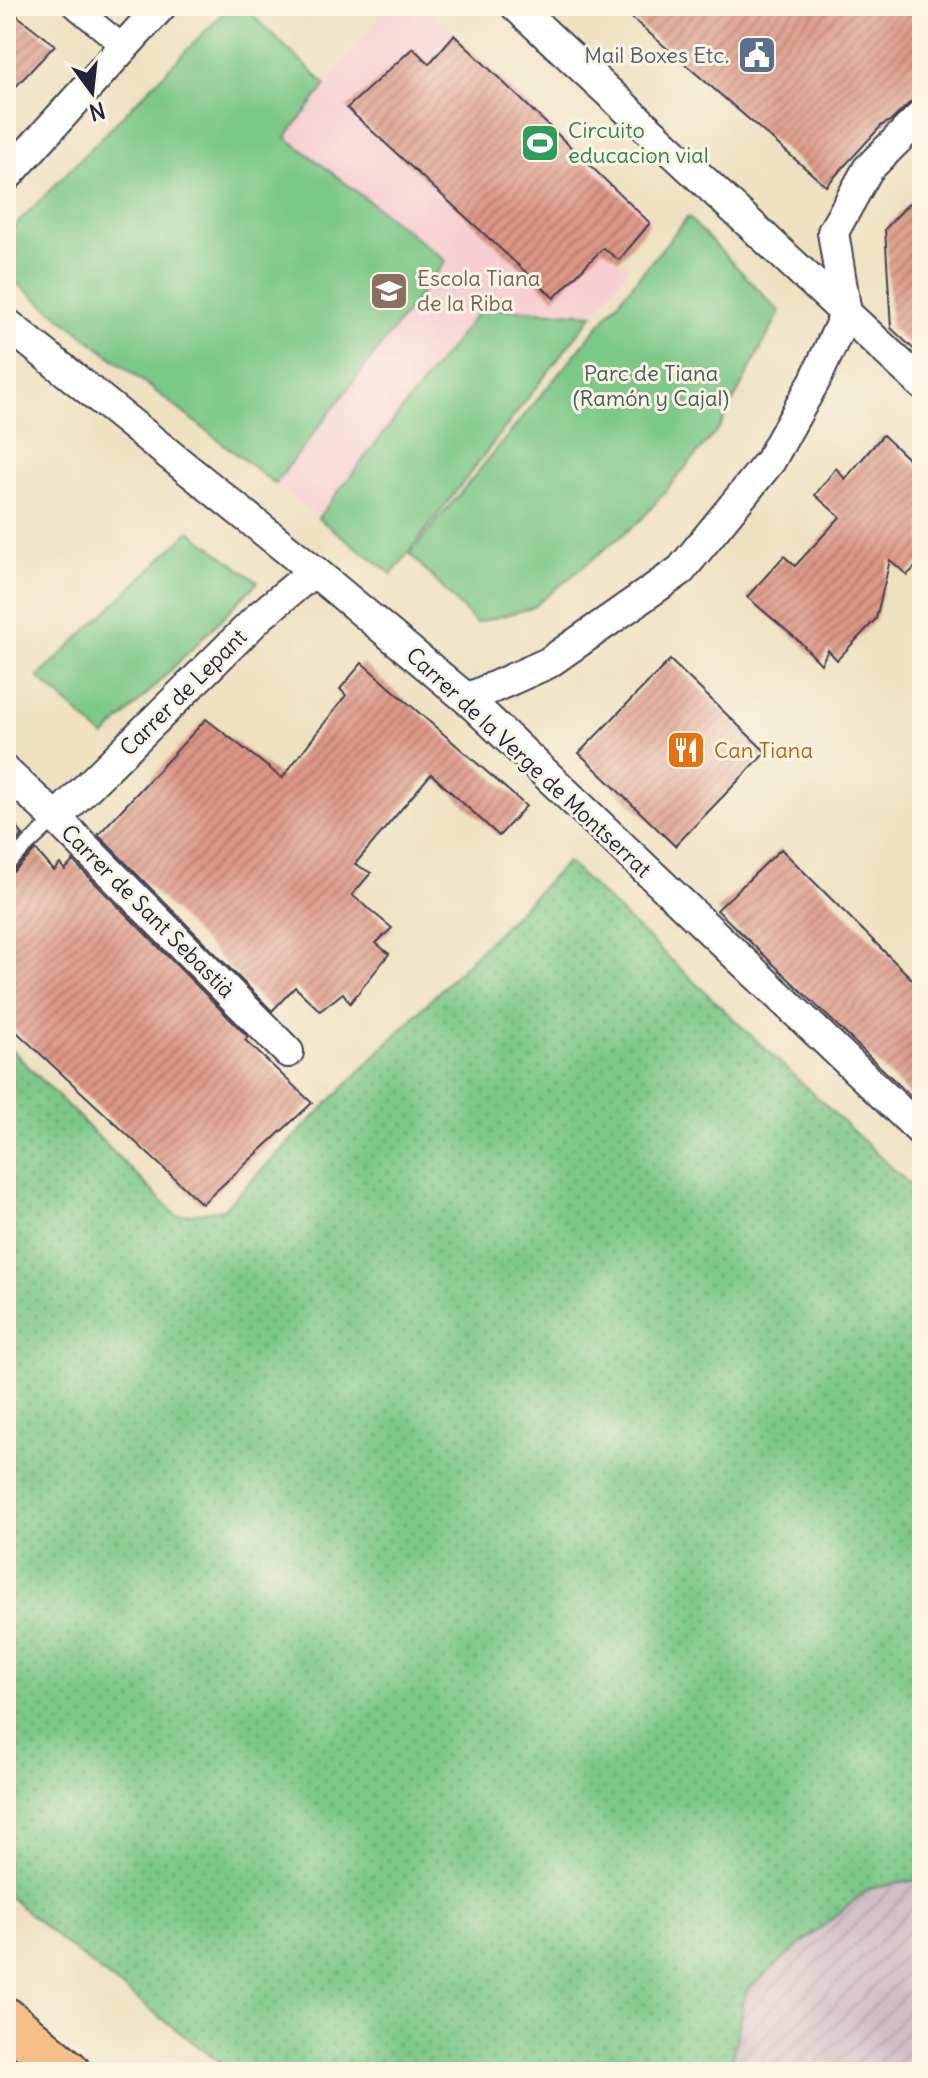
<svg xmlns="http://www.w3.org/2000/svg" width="928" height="2078" font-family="Delius,sans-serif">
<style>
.built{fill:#f7cfd2}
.industrial{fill:url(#industrial-furrows)}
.grass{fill:url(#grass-dots);stroke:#4e7561;stroke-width:2}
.park{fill:#7bc887;stroke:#4e7561;stroke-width:2}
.building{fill:url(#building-hatch)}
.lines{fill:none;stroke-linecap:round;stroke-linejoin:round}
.service-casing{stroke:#413f4f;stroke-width:18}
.pedestrian-casing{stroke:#413f4f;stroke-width:26}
.minor-casing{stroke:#413f4f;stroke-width:34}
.motorway-casing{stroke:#413f4f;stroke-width:48}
.service{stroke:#fff;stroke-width:14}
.pedestrian{stroke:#fff;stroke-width:22}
.minor{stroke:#fff;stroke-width:30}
.motorway{stroke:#f6be87;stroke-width:44}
.labels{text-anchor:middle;stroke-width:6;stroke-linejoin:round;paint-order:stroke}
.service-label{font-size:22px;fill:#4e5e75;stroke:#fcf5e5;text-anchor:end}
.leisure-label{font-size:22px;fill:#27864d;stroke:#fcf5e5;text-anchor:start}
.education-label{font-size:22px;fill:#785e54;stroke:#fcf5e5;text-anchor:start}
.park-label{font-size:22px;fill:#415c56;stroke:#fcf5e5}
.street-label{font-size:22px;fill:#22223b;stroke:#fcf5e5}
.food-label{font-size:22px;fill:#c56008;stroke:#fcf5e5;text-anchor:start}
</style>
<defs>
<pattern id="industrial-furrows" width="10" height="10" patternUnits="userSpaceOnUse" patternTransform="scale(2)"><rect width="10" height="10" fill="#d2bdc6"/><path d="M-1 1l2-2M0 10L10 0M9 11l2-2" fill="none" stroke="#b4a2ab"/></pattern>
<pattern id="grass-dots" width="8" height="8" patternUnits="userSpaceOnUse" patternTransform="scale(2)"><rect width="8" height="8" fill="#7bc887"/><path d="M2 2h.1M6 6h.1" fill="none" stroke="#64a270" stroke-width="1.8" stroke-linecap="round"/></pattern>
<pattern id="building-hatch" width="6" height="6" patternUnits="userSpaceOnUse" patternTransform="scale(2)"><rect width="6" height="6" fill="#dc9685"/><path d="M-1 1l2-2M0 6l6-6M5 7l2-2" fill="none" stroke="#b27a6e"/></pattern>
</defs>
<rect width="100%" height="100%" fill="#fcf5e5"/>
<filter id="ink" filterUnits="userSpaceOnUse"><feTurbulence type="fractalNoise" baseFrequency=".0125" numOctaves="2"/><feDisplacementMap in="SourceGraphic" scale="16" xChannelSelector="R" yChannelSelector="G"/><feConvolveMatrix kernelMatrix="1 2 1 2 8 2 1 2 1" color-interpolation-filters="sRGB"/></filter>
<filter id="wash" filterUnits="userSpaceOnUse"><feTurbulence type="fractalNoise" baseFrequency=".006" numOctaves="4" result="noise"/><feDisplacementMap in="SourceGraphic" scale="32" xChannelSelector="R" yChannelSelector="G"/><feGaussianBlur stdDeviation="1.8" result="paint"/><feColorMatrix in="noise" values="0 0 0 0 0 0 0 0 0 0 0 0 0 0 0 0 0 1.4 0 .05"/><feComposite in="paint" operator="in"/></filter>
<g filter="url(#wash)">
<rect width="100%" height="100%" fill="#eee1c0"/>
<!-- built -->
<path class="built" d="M387,6H423L653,219L619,259L630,267L392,574L112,360Z"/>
<!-- industrial -->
<path class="industrial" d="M922,1879V2072H730L746,1990L868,1889Z"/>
<!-- grass -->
<path class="grass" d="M567,862L922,1196V1879L868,1889L746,1990L730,2072H232L71,1949L6,1894V1044L177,1216L223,1209Z"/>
<!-- park -->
<g class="park">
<path d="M230,6H243L326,85L286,137L446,261L275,484L6,275V264L16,252L6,247V235Z"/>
<path d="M688,217L780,312L719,428L641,520L532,608L476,623L410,554Z"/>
<path d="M481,308L593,314L392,574L318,518Z"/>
<path d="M190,531L258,582L104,737L38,677Z"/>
</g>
<g id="blocks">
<!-- building -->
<g class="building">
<path d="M618,6H922V91L892,120L882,125L826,186Z"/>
<path d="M6,7L55,45L6,97Z"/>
<path d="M454,35L650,223L619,260L603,248L554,298L347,108L413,48L429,64Z"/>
<path d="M922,189V357L891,328L885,229Z"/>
<path d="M883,435L922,472V561L907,575L890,560L876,619L837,660L828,650L821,664L800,642L747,597L784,556L795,566L840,517L815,495L836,468L845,479Z"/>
<path d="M670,660L766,752L675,846L579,753Z"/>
<path d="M362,663L526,806L499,836L431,774L355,864L371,873L352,895L392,928L376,943L389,954L350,1003L343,993L320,1011L295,987L272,1011L98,835L206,719L282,778L346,695L340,689Z"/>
<path d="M6,815L23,835L6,851Z"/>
<path d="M781,849L922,989V1107L717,910Z"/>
<path d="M36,850L54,871L60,864L65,870L73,861L248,1037L245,1040L312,1103L202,1204L6,1022V875L13,872Z"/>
</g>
</g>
</g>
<g filter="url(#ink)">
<use href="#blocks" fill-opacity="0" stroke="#413f4f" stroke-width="2"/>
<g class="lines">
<!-- service casing -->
<g class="service-casing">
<path id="service" d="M6,865L56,818"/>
</g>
<!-- pedestrian casing -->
<g class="pedestrian-casing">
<path id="pedestrian" d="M74,6L123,46"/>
</g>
<!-- minor casing -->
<g class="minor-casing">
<g id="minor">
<path d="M516,6L922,384"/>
<path d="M6,177L161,6"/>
<path d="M6,323L314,571L467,699L922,1132"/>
<path d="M467,699L548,663L681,570L770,461L815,380L846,313L833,232L868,169L922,115"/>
<path d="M6,772L56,818L288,1052"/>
<path d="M56,818L260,616L314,571"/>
</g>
</g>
<!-- motorway casing -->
<g class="motorway-casing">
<path id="motorway" d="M6,2020L68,2072"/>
</g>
<!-- service -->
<use href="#service" class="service"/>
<!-- pedestrian -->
<use href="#pedestrian" class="pedestrian"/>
<!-- minor -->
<use href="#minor" class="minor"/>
<!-- motorway -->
<use href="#motorway" class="motorway"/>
</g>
</g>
<!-- icons -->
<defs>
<g id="civic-square" transform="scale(2)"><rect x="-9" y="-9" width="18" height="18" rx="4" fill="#5c6f8a" stroke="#fcf5e5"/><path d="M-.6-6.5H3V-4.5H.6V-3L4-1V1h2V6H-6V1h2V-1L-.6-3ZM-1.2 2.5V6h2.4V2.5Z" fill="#fff"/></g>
<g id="stadium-square" transform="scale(2)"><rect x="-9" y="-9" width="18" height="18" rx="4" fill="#2e9e5b" stroke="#fcf5e5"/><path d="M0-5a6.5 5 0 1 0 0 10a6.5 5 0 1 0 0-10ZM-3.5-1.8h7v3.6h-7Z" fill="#fff"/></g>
<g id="school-square" transform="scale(2)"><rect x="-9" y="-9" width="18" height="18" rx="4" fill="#8d6e63" stroke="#fcf5e5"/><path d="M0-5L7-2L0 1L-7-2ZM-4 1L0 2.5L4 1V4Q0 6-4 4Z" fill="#fff"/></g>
<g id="restaurant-square" transform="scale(2)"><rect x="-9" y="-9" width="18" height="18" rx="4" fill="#e8710a" stroke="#fcf5e5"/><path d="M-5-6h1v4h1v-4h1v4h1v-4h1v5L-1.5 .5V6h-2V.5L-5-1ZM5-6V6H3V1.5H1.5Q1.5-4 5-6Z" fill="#fff"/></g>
</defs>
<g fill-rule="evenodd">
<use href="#civic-square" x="757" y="55"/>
<use href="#stadium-square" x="540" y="143"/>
<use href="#school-square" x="389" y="291"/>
<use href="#restaurant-square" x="686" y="750"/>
</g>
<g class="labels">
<!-- service labels -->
<g class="service-label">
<text x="729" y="63">Mail Boxes Etc.</text>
</g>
<!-- leisure labels -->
<g class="leisure-label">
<text x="568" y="138">Circuito<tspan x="568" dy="25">educacion vial</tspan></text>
</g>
<!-- education labels -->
<g class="education-label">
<text x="417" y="286">Escola Tiana<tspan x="417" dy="25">de la Riba</tspan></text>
</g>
<!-- park labels -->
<g class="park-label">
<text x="651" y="381">Parc de Tiana<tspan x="651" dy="25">(Ramón y Cajal)</tspan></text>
</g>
<!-- street labels -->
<g class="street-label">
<text transform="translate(183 692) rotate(-45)" y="8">Carrer de Lepant</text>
<text transform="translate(529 762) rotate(43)" y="8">Carrer de la Verge de Montserrat</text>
<text transform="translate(148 911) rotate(45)" y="8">Carrer de Sant Sebastià</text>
</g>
<!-- food labels -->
<g class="food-label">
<text x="714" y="758">Can Tiana</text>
</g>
</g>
<!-- margin -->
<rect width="928" height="2078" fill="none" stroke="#fcf5e5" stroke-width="32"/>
<!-- north arrow -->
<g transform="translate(92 92) rotate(165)" stroke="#fcf5e5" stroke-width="6" paint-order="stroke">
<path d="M0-6L14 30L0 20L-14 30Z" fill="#22223b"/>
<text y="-12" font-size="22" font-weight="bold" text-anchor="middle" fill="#22223b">N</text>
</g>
</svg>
